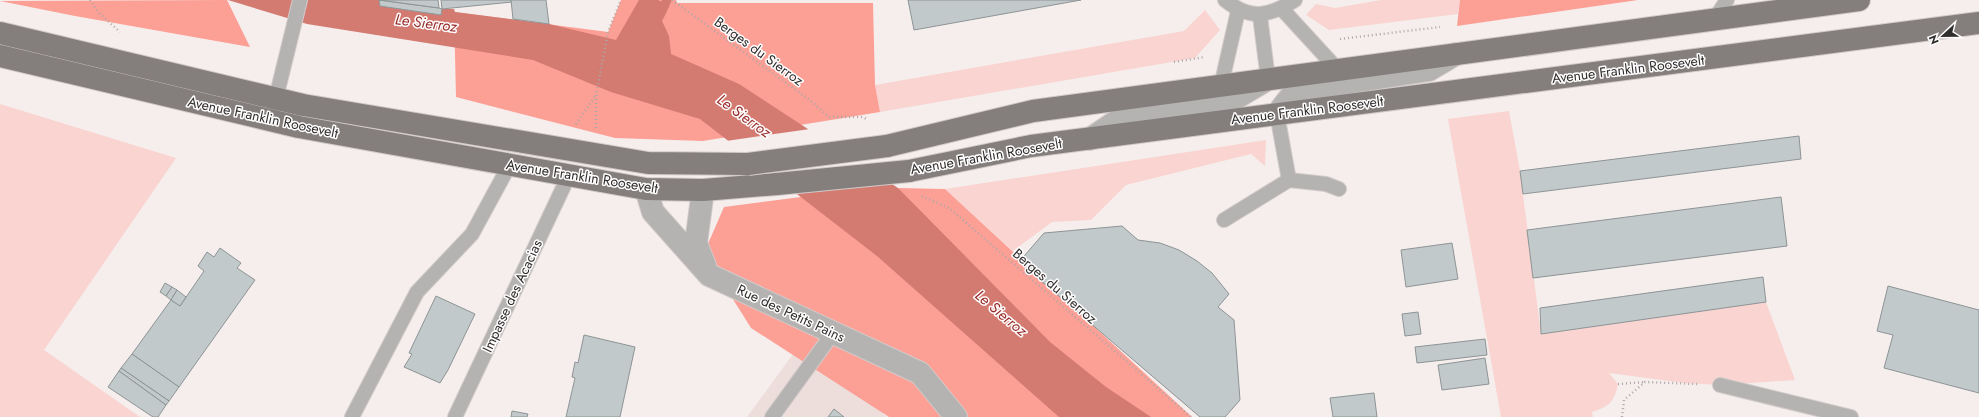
<svg xmlns="http://www.w3.org/2000/svg" width="1979" height="417" font-family="Jost,sans-serif">
<style>
.built{fill:#eddedc}
.green{fill:#f9d4d0}
.forest{fill:#fc9f95}
.water{fill:#d37a71}
.pier{fill:#f6eeed}
.lines{fill:none;stroke-linecap:round;stroke-linejoin:round}
.stream{stroke:#d37a71;stroke-width:9}
.building{fill:#c2c9ca;stroke:#8d9495}
.lane-casing{stroke:#d2cbca;stroke-width:16}
.street-casing{stroke:#d2cbca;stroke-width:24}
.primary-casing{stroke:#d2cbca;stroke-width:24}
.path{stroke:#aea7a7;stroke-width:2.5;stroke-dasharray:1 3;stroke-linecap:butt}
.lane{stroke:#b5b2b2;stroke-width:14}
.street{stroke:#b5b2b2;stroke-width:22}
.primary{stroke:#847e7d;stroke-width:22}
.primary-bridge-casing{stroke:#d2cbca;stroke-width:24;stroke-linecap:butt}
.primary-bridge{stroke:#847e7d;stroke-width:22}
.labels{text-anchor:middle;stroke-width:3;stroke-linejoin:round;paint-order:stroke}
.street-label{font-size:14px;fill:#302d2d;stroke:#fffdfd}
.water-label{font-size:15px;font-style:italic;fill:#962b28;stroke:#fffdfd}
</style>
<rect width="100%" height="100%" fill="#f6eeed"/>
<!-- built -->
<path class="built" d="M801,343L887,417H747Z"/>
<!-- green -->
<g class="green">
<path d="M1381,0H1460L1458,14L1329,30L1306,15L1316,4L1335,8Z"/>
<path d="M1205,10L1220,30L1195,58L880,112L875,85L1184,31Z"/>
<path d="M0,104L176,158L44,350L140,417H0Z"/>
<path d="M1509,111L1520,171L1541,334L1766,302L1795,380L1720,385L1685,383L1609,373L1618,384C1614,402 1610,406 1592,412L1593,417H1501L1448,119Z"/>
<path d="M1266,140L1265,166L1251,154L1126,185L1091,220L1052,222L1013,251L945,189Z"/>
</g>
<!-- forest -->
<g class="forest">
<path d="M227,0L250,47L75,16L0,1Z"/>
<path d="M621,0H676L677,3H873L875,85L880,112L703,141L615,138L456,97L454,12L608,32Z"/>
<path d="M1460,0H1638L1457,26Z"/>
<path d="M898,188L945,189L1192,417H889L751,328L704,253L724,207L801,197Z"/>
</g>
<!-- water -->
<path class="water" d="M228,0H379L380,6L441,15L442,9H454L455,12L549,24L616,40L639,0H658L669,6L662,21L669,36L671,54L739,84L898,188L1050,342L1106,387L1151,417H1059L877,256L700,119L611,92L533,60L307,24Z"/>
<!-- pier -->
<path class="pier" d="M810,129L894,183L794,193L726,141Z"/>
<g class="lines">
<!-- stream -->
<path class="stream" d="M660,15L667,0"/>
</g>
<!-- building -->
<g class="building">
<path d="M379,0L439,8L442,9L441,15L380,6Z"/>
<path d="M379,0H438L439,8Z"/>
<path d="M441,0H511L512,2L442,9Z"/>
<path d="M511,0H546L549,24L513,19Z"/>
<path d="M908,0H1081L914,30Z"/>
<path d="M1799,136L1801,159L1523,194L1520,171Z"/>
<path d="M1781,197L1787,246L1533,278L1527,230Z"/>
<path d="M1122,226L1138,240L1160,243L1179,250L1197,261L1212,273L1229,294L1218,307L1234,320L1240,400L1225,417H1200L1019,262L1044,233Z"/>
<path d="M1452,243L1458,279L1406,287L1401,250Z"/>
<path d="M220,248L241,263L237,268L255,280L179,387L132,354L171,300L180,306L204,271L198,266L207,252L214,257Z"/>
<path d="M1763,277L1766,302L1541,334L1540,308Z"/>
<path d="M165,283L172,287L166,296L160,292Z"/>
<path d="M1888,286L1979,310V393L1884,368L1893,335L1877,331Z"/>
<path d="M172,287L177,290L171,300L166,296Z"/>
<path d="M177,290L186,297L180,306L171,300Z"/>
<path d="M436,296L475,314L448,370L440,383L404,367L412,354L409,353Z"/>
<path d="M1418,312L1421,334L1405,336L1402,314Z"/>
<path d="M584,335L635,347L620,417H566L575,378L572,377L575,362L578,363Z"/>
<path d="M1485,339L1487,355L1417,363L1415,347Z"/>
<path d="M132,354L179,387L169,401L121,368Z"/>
<path d="M1485,358L1489,384L1442,390L1438,365Z"/>
<path d="M121,368L169,401L166,405L119,371Z"/>
<path d="M119,371L166,405L158,417H153L108,387Z"/>
<path d="M1374,393L1377,417H1333L1330,398Z"/>
<path d="M834,409L844,417H828Z"/>
<path d="M512,411L528,414L527,417H511Z"/>
</g>
<g class="lines">
<!-- lane casing -->
<g class="lane-casing">
<g id="lane">
<path d="M1225,0C1250,20 1268,17 1295,0"/>
<path d="M1282,9L1338,70"/>
<path d="M1260,16L1268,79"/>
<path d="M1714,20L1727,0"/>
<path d="M1221,86L1238,11"/>
<path d="M274,106L300,0"/>
<path d="M1277,114L1289,180"/>
<path d="M1224,220L1289,180L1326,184L1339,189"/>
<path d="M1720,385L1851,417"/>
<path d="M352,417L417,292L472,234L510,164"/>
<path d="M455,417L569,175"/>
<path d="M772,417L833,333"/>
</g>
</g>
<!-- street casing -->
<g class="street-casing">
<g id="street">
<path d="M1277,114L1295,91L1429,70L1456,54"/>
<path d="M1090,139L1118,120L1221,107L1268,79"/>
<path d="M646,189L653,212L709,275L920,373L956,417"/>
<path d="M703,190L696,243L705,266"/>
</g>
</g>
<!-- primary casing -->
<g class="primary-casing">
<g id="primary">
<path d="M0,33L303,105L648,163L748,164"/>
<path d="M0,56L299,127L646,189L703,190L777,184"/>
<path d="M887,146L1033,111L1859,0"/>
<path d="M909,171L1031,146L1979,23"/>
</g>
</g>
<!-- path -->
<g class="path">
<path d="M90,0L98,12L120,32"/>
<path d="M672,0L811,101L829,117H863L868,120"/>
<path d="M1340,39L1440,27"/>
<path d="M1174,62L1205,57"/>
<path d="M576,124L596,95"/>
<path d="M596,128V95L608,32L621,0"/>
<path d="M922,196L949,208L1191,417"/>
<path d="M1618,384L1645,382"/>
<path d="M1622,417L1624,400L1645,382L1698,384"/>
</g>
<!-- lane -->
<use href="#lane" class="lane"/>
<!-- street -->
<use href="#street" class="street"/>
<!-- primary -->
<use href="#primary" class="primary"/>
<!-- primary-bridge casing -->
<g class="primary-bridge-casing">
<g id="primary-bridge">
<path d="M748,164L887,146"/>
<path d="M777,184L909,171"/>
</g>
</g>
<!-- primary-bridge -->
<use href="#primary-bridge" class="primary-bridge"/>
</g>
<g class="labels">
<!-- street labels -->
<g class="street-label">
<text transform="translate(759 51) rotate(36)" y="5">Berges du Sierroz</text>
<text transform="translate(1628 69) rotate(-7)" y="5">Avenue Franklin Roosevelt</text>
<text transform="translate(1307 110) rotate(-7)" y="5">Avenue Franklin Roosevelt</text>
<text transform="translate(263 117) rotate(12)" y="5">Avenue Franklin Roosevelt</text>
<text transform="translate(986 156) rotate(-10)" y="5">Avenue Franklin Roosevelt</text>
<text transform="translate(582 176) rotate(9)" y="5">Avenue Franklin Roosevelt</text>
<text transform="translate(1055 286) rotate(41)" y="5">Berges du Sierroz</text>
<text transform="translate(512 296) rotate(-65)" y="5">Impasse des Acacias</text>
<text transform="translate(791 313) rotate(25)" y="5">Rue des Petits Pains</text>
</g>
<!-- water labels -->
<g class="water-label">
<text transform="translate(426 23) rotate(7)" y="5">Le Sierroz</text>
<text transform="translate(744 116) rotate(36)" y="5">Le Sierroz</text>
<text transform="translate(1001 313) rotate(40)" y="5">Le Sierroz</text>
</g>
</g>
<!-- north arrow -->
<g transform="translate(1943 36) rotate(248)" stroke="#fffdfd" stroke-width="3" paint-order="stroke">
<path d="M0-3L7 15L0 10L-7 15Z" fill="#302d2d"/>
<text y="-6" font-size="11" font-weight="bold" text-anchor="middle" fill="#302d2d">N</text>
</g>
</svg>
